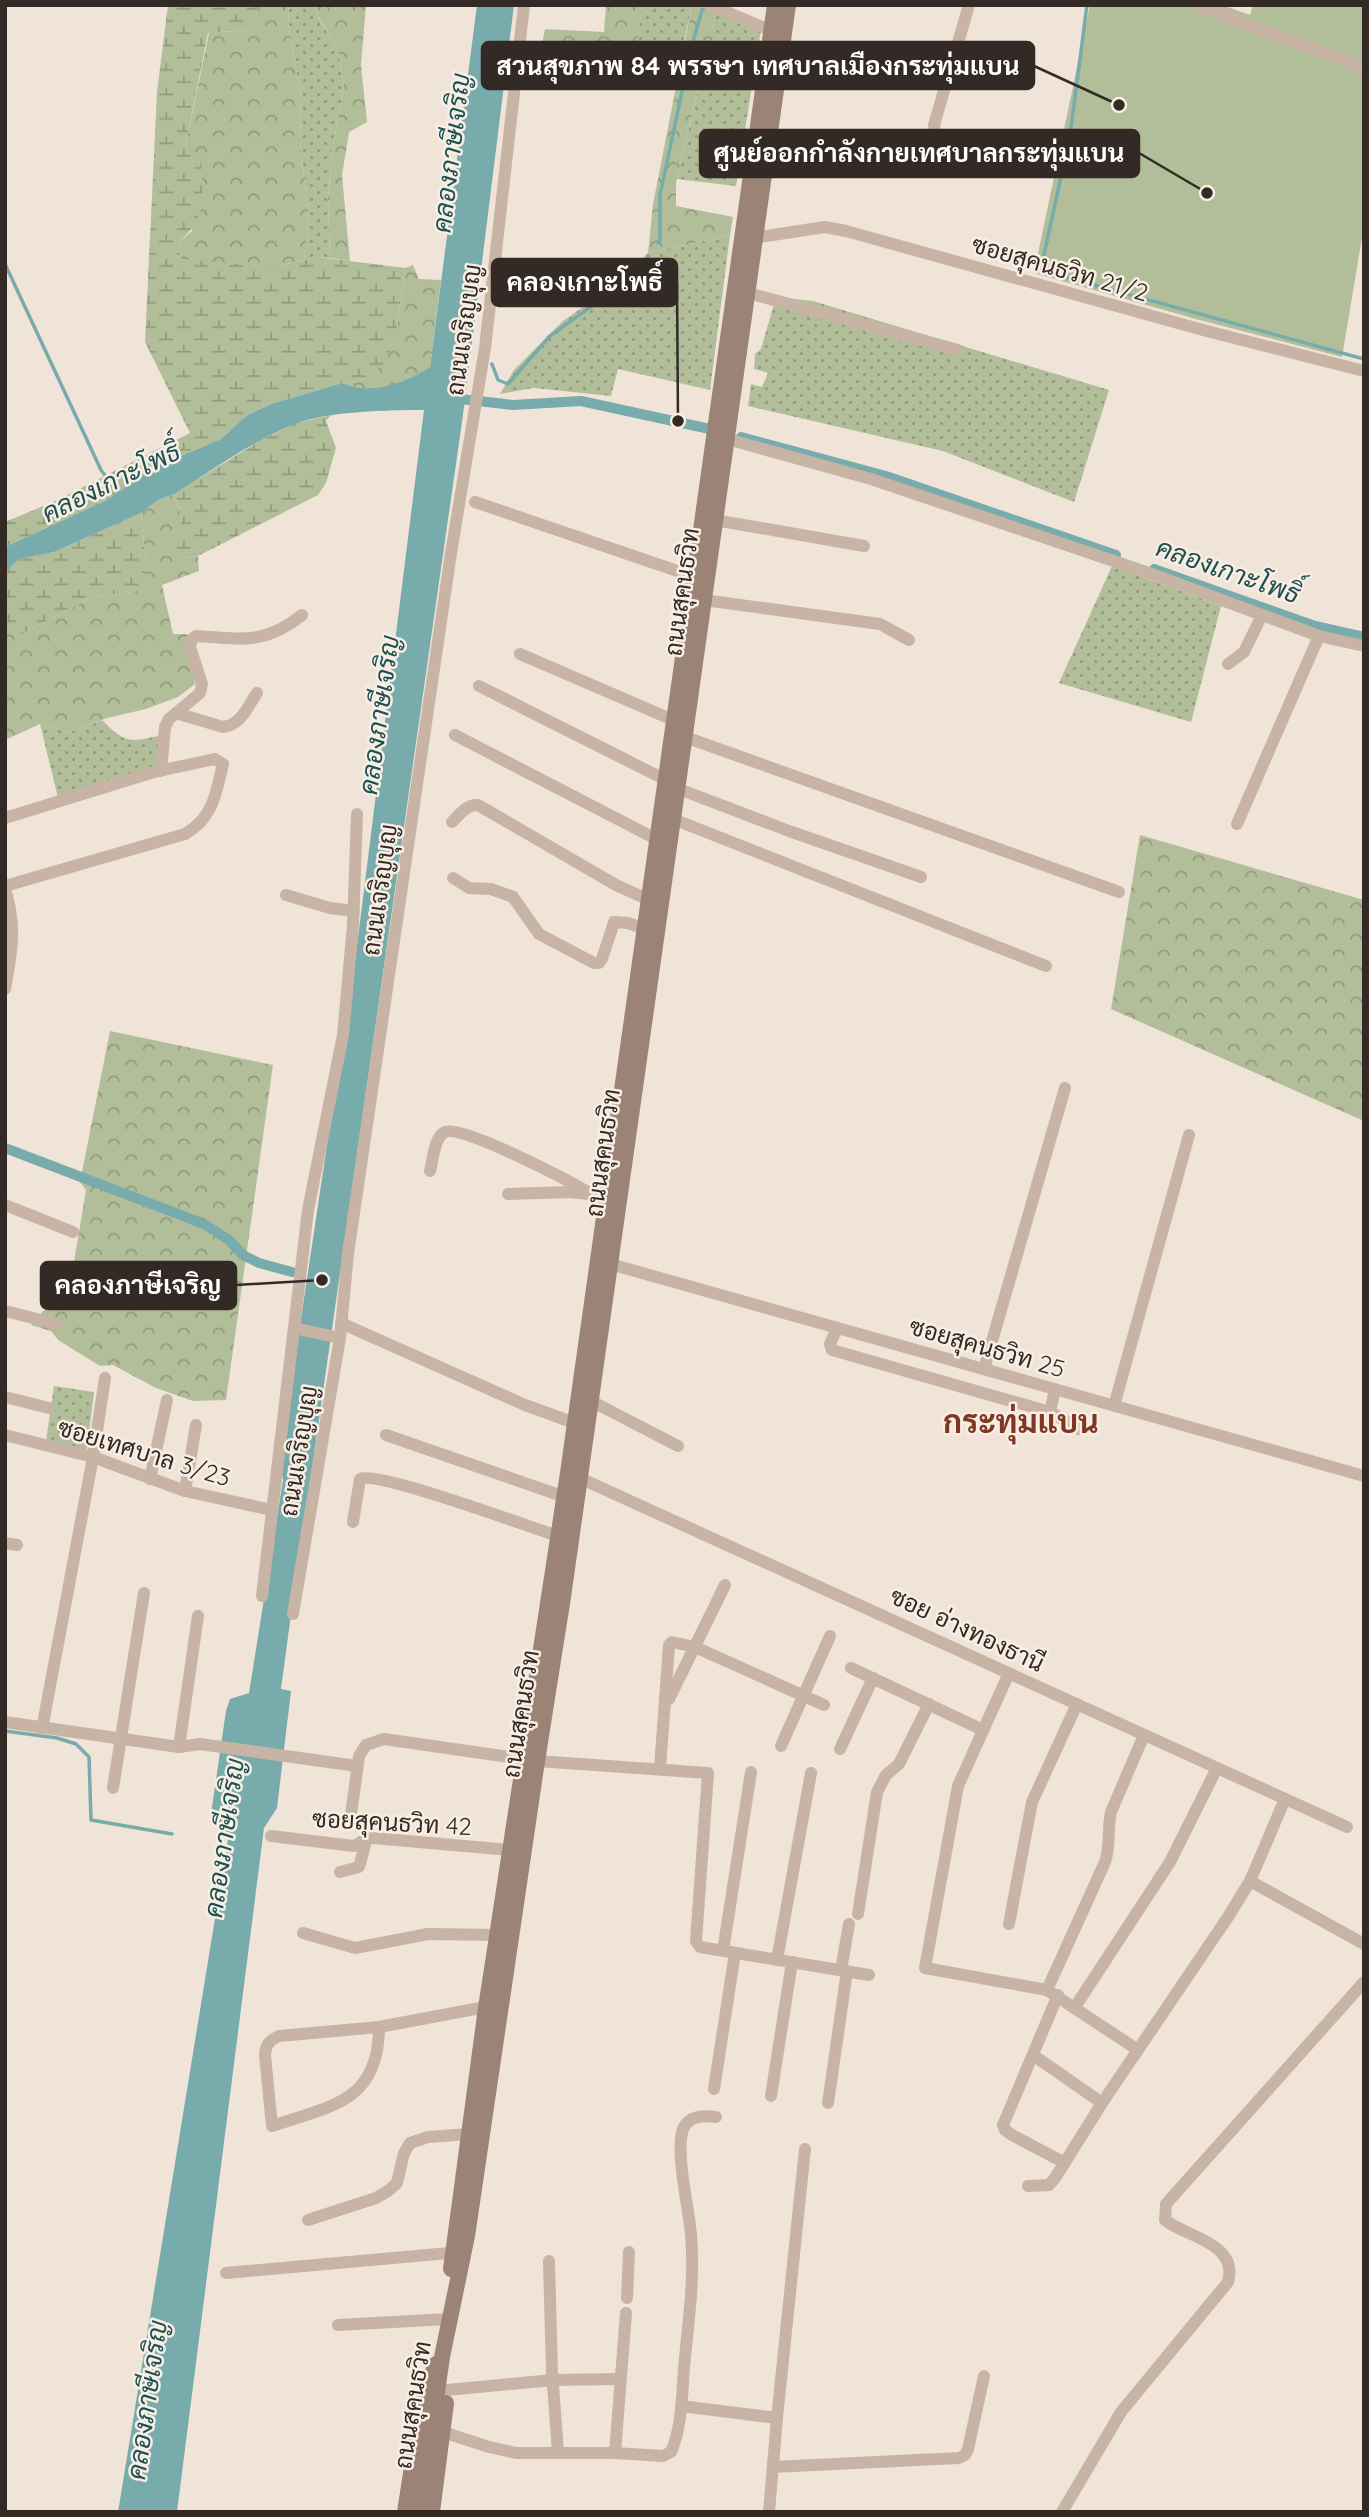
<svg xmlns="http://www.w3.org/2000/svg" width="1369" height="2517" font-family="Quicksand,Sarabun,sans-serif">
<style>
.grass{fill:url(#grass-dots)}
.forest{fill:url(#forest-crowns)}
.wetland{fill:url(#wetland-marsh)}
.pitch{fill:#b2be99}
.water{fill:#78abac}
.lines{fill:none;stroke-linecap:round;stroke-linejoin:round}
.stream{stroke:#78abac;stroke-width:3.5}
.canal{stroke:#78abac;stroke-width:10}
.minor{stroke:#c7b4a5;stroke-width:12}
.secondary{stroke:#9b8376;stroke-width:16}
.labels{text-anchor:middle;stroke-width:5;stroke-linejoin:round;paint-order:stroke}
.street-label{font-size:24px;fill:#332a26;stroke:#f8eee4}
.water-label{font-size:26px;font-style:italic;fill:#1d5053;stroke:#f8eee4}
.district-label{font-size:32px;font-weight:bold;fill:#7f3622;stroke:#f8eee4}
.leader{fill:none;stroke:#332a26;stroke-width:2.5}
.callout-dot{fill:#332a26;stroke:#f8eee4;stroke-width:2.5}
.callout{fill:#332a26;stroke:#332a26;stroke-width:2.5}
.callout-label{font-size:26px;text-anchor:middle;font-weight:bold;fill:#fff}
</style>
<defs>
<pattern id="grass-dots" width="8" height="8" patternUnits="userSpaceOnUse" patternTransform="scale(1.75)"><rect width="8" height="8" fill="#b2be99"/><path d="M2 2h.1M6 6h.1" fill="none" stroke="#919b7d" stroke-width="1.8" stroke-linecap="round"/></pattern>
<pattern id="forest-crowns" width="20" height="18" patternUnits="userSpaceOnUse" patternTransform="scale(1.75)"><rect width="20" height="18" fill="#b2be99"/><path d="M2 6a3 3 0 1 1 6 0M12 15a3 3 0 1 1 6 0" fill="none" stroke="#919b7d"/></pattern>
<pattern id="wetland-marsh" width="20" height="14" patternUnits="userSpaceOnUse" patternTransform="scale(1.75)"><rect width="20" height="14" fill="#b2be99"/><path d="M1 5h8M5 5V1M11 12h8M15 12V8" fill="none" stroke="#919b7d"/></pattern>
</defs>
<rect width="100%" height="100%" fill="#f0e4d8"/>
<!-- grass -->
<g class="grass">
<path d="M289,5H317L318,17L338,49L344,86L332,151L328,199L330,258L318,257L304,260L309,219L300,142L301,97L288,23Z"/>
<path d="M642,5H692L675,84L622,77L620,61L635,56Z"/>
<path d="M716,11L761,30L736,186L677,179Z"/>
<path d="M730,235L710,390L618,369L611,396L534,388L500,394L514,370L563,321L621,280L648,253Z"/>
<path d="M776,297L813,301L1109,390L1074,502L943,451L748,406L751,384L762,387L768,373L754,369L755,354L761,349Z"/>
<path d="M1112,566L1221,606L1191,722L1059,683Z"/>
<path d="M102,720C124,742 128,743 158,736L164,775L60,806L40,724L70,732Z"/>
<path d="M54,1386L94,1392L87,1450L46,1441Z"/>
</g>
<!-- forest -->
<g class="forest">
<path d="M257,5H289L288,23L301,97L300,142L309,219L304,260L273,267L181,260L179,242L192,231L185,148L209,33L247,30L257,13Z"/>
<path d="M317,5H366L361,65L367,122L349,132L342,175L350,261L330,258L328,199L332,151L344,86L338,49L318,16Z"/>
<path d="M606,5H642L635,57L612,60L610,49L542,43L545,29L604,32Z"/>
<path d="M692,5H701L716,11L676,183V206L733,217L730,235L648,253L653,204Z"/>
<path d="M413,265L419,279L441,280L430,367C404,383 372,396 342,383L364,380L397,329L405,268Z"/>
<path d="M174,494L183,520L182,558L198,556L199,571L162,585L173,634H187L195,684L178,697L146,709L107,718L70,732L40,724L5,740V626L22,634L92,597L135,592L146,563L141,513L158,500Z"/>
<path d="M1140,835L1364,900V1121L1111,1009Z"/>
<path d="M110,1031L273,1065L226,1400L193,1401L156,1388L113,1365L100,1366L58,1340L51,1331L31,1325L44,1310L67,1304L86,1190L80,1182Z"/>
</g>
<!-- wetland -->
<g class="wetland">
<path d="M168,5H257V13L247,30L208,33L185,148L201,161C203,196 208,217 179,242L181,259L273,267L318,257L405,268L397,329L386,362L364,380L342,383L271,404L246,416L221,439L157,466L107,500L5,547V522L53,502L190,433L145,342L157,92Z"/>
<path d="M331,415L326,421L336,448L326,483L318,495L198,556L182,558L173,541L183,520L174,494L261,440L297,423Z"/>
<path d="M141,513L146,563L145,579L135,592L92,597L22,634L5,626V572L18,559L54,552Z"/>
</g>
<!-- pitch -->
<path class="pitch" d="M1090,5H1222L1250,15L1253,5H1364V226L1342,357L1192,318L1034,273Z"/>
<!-- water -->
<path class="water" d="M477,5H514L463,415L290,1622L281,1689L291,1691L277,1808L264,1828L177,2512H118L228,1839L211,1814L226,1711L230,1699L249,1693L283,1480L280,1459L358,938L424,410C389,410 328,411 295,424C252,441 213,470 174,494L158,500L141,513L54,552L19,559L5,572V547L107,500L157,466L221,439L246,416L271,404L342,383C372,396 404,383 430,367Z"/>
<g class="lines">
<!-- stream -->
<g class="stream">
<path d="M1087,5L1070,136L1043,259L1045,268L1054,274L1364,359"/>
<path d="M658,243L660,240V195L692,45L702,10"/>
<path d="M5,264L101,470L121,496"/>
<path d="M492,364L498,380L508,384L550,336L639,272L649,257"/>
<path d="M5,1731L57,1738L76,1744L89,1757L91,1820L172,1834"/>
</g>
<!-- canal -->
<g class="canal">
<path d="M452,398L513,405L581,401L719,431"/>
<path d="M741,437L886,476L1116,555"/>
<path d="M1154,569L1315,626L1364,637"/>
<path d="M5,1148L204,1224L229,1240L243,1255L259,1263L292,1272"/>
</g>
<!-- minor -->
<g class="minor">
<path d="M710,5L772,31"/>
<path d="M1196,5L1364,68"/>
<path d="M960,151C945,146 935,142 934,125L969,5"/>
<path d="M746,239L825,227L846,231L1203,330L1364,371"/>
<path d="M748,293L958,350"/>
<path d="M727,439L871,479L1149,573L1319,636L1364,646"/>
<path d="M475,502L695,577"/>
<path d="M715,520L864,546"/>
<path d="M704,600L880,624L909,640"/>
<path d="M520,654L673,720"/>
<path d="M1228,664L1244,652L1262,615"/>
<path d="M479,686L664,779"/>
<path d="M176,713L223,727C241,725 248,706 257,693"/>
<path d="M455,735L658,840"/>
<path d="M685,737L1119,892"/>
<path d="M161,771L165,727L169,719L200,693L202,684L190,647L192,639L196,636C241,639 265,645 302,615"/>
<path d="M671,786L789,831L921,877"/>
<path d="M5,818L154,772L215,759L223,764C216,794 213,818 185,834L5,886"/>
<path d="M673,819L1046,966"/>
<path d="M452,822C459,815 467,804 478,805L616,885L649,900"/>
<path d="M1237,824L1319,636"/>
<path d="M453,878L469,888L491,889L513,897L539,934L594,963H599L602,959L614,922L628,923L645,929"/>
<path d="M5,889C17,927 12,951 5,989"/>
<path d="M286,895L330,908L354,911"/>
<path d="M430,1171C433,1160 434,1137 445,1132C461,1124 569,1181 588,1192"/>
<path d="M508,1194L570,1192L607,1196"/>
<path d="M5,1205L73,1232"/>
<path d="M603,1262L1364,1476"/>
<path d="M5,1311L57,1324"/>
<path d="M341,1323L525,1405L583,1426"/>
<path d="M294,1328L340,1338"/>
<path d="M837,1328L830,1344L832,1350L1050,1412"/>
<path d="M984,1369L1065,1088"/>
<path d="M1055,1389L1050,1412L1079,1429"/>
<path d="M5,1397L49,1408"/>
<path d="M591,1401L678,1446"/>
<path d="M1114,1406L1189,1135"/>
<path d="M5,1435L93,1457L185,1491L272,1510"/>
<path d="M386,1435L565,1497"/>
<path d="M573,1475L1347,1827"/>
<path d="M150,1479L167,1400"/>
<path d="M185,1491L196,1425"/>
<path d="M353,1522L360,1479C378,1470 534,1529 564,1538"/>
<path d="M5,1543L17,1545"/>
<path d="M262,1596L308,1210L343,1035L353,925L357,814"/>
<path d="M293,1614L340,1338L348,1254L451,553L485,348L524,5"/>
<path d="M851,1668L983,1730"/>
<path d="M1009,1673L958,1786L925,1968L1047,1990L1138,2050"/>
<path d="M669,1699L725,1585"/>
<path d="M5,1722L179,1747L200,1744L357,1766"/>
<path d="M42,1729L93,1457L105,1378"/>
<path d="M781,1746L830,1636"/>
<path d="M179,1747L198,1616"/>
<path d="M840,1749L873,1678"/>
<path d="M660,1768L669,1645L672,1642L695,1647L824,1705"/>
<path d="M113,1788L144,1593"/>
<path d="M350,1822L359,1756L366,1745L384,1739L537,1761L708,1773L696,1941L700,1947L869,1975"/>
<path d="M271,1836L354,1846L367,1838H373L510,1850"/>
<path d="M340,1872L359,1867L367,1838"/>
<path d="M1250,1881L1364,1944"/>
<path d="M858,1914L877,1792L886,1775L899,1764L929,1704"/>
<path d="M1009,1924L1032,1802L1077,1704"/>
<path d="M303,1933L355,1948L428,1934L497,1935"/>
<path d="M723,1951L751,1772"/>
<path d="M777,1960L811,1773"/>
<path d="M841,1970L849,1924"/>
<path d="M1047,1990L1105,1862C1111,1845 1107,1829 1111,1812L1144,1735"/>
<path d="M1058,1995L1003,2125L1005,2130L1012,2135L1065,2163"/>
<path d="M1075,2007L1170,1862L1217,1768"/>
<path d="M379,2027C379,2102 331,2106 272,2126L265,2055C266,2044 269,2041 279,2036L379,2027L491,2006"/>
<path d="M1033,2055L1102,2103"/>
<path d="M714,2089L735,1953"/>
<path d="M771,2096L792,1962"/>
<path d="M828,2103L847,1971"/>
<path d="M1028,2186L1049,2185L1055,2178L1102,2103L1228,1917L1250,1881L1285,1799"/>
<path d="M308,2220L376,2198L388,2191L397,2183L404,2153L410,2143L428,2137L469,2134"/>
<path d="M549,2261L552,2372L558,2452"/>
<path d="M226,2273L460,2252"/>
<path d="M627,2298L629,2252"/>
<path d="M338,2325L449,2319"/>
<path d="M447,2390L553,2380L620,2379"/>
<path d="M681,2406L777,2418L805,2149"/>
<path d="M443,2432L489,2447L516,2453H615L663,2456L671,2452C682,2427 682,2395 684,2368C688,2324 695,2279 691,2235C689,2208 675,2153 683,2129C688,2116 704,2115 716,2117"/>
<path d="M615,2453L626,2313"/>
<path d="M773,2467L959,2458L965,2455L968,2449L984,2376"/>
<path d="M769,2512L777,2418"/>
<path d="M1062,2512L1121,2412L1228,2282C1239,2243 1186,2237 1165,2220L1166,2204L1364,1982"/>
</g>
<!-- secondary -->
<g class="secondary">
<path d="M451,2269L486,2008L568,1473L775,5"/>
<path d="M405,2512L423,2396L436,2364"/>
<path d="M420,2512L442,2357L467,2236L537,1761L563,1597L788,5"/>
<path d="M432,2512L446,2403"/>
</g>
</g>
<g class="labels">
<!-- street labels -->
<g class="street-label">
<text transform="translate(1060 269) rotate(16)" y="8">ซอยสุคนธวิท 21/2</text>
<text transform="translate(464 330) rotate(-82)" y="8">ถนนเจริญบุญ</text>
<text transform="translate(682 592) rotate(-82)" y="8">ถนนสุคนธวิท</text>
<text transform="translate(380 890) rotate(-82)" y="8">ถนนเจริญบุญ</text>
<text transform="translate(603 1153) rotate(-82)" y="8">ถนนสุคนธวิท</text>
<text transform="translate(987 1348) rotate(16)" y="8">ซอยสุคนธวิท 25</text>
<text transform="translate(299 1451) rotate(-81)" y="8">ถนนเจริญบุญ</text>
<text transform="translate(144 1453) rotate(17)" y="8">ซอยเทศบาล 3/23</text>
<text transform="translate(967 1630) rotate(25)" y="8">ซอย อ่างทองธานี</text>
<text transform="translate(521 1714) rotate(-81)" y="8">ถนนสุคนธวิท</text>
<text transform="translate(392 1823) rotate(3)" y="8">ซอยสุคนธวิท 42</text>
<text transform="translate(413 2405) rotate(-81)" y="8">ถนนสุคนธวิท</text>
</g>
<!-- water labels -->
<g class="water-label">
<text transform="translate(451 153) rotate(-83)" y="9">คลองภาษีเจริญ</text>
<text transform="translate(111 482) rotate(-26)" y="9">คลองเกาะโพธิ์</text>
<text transform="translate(1228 571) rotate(19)" y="9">คลองเกาะโพธิ์</text>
<text transform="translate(379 715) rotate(-82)" y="9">คลองภาษีเจริญ</text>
<text transform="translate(224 1838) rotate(-82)" y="9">คลองภาษีเจริญ</text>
<text transform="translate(147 2400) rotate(-82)" y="9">คลองภาษีเจริญ</text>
</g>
<!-- district labels -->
<g class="district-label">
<text x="1021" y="1433">กระทุ่มแบน</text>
</g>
</g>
<!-- callouts -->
<path class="leader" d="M1119 105L1034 66M1207 193L1139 153M678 421L677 282M322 1280L236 1285"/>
<g class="callout-dot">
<circle cx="1119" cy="105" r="7"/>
<circle cx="1207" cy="193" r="7"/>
<circle cx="678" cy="421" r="7"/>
<circle cx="322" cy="1280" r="7"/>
</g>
<g class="callout">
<rect x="482" y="42" width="552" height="47" rx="7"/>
<rect x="700" y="130" width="439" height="47" rx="7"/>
<rect x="492" y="259" width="185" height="47" rx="7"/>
<rect x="41" y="1262" width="195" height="47" rx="7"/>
</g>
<g class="callout-label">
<text x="758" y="75">สวนสุขภาพ 84 พรรษา เทศบาลเมืองกระทุ่มแบน</text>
<text x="919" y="162">ศูนย์ออกกำลังกายเทศบาลกระทุ่มแบน</text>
<text x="585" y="291">คลองเกาะโพธิ์</text>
<text x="138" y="1294">คลองภาษีเจริญ</text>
</g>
<!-- border -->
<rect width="1369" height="2517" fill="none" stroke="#332a26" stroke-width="14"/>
</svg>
